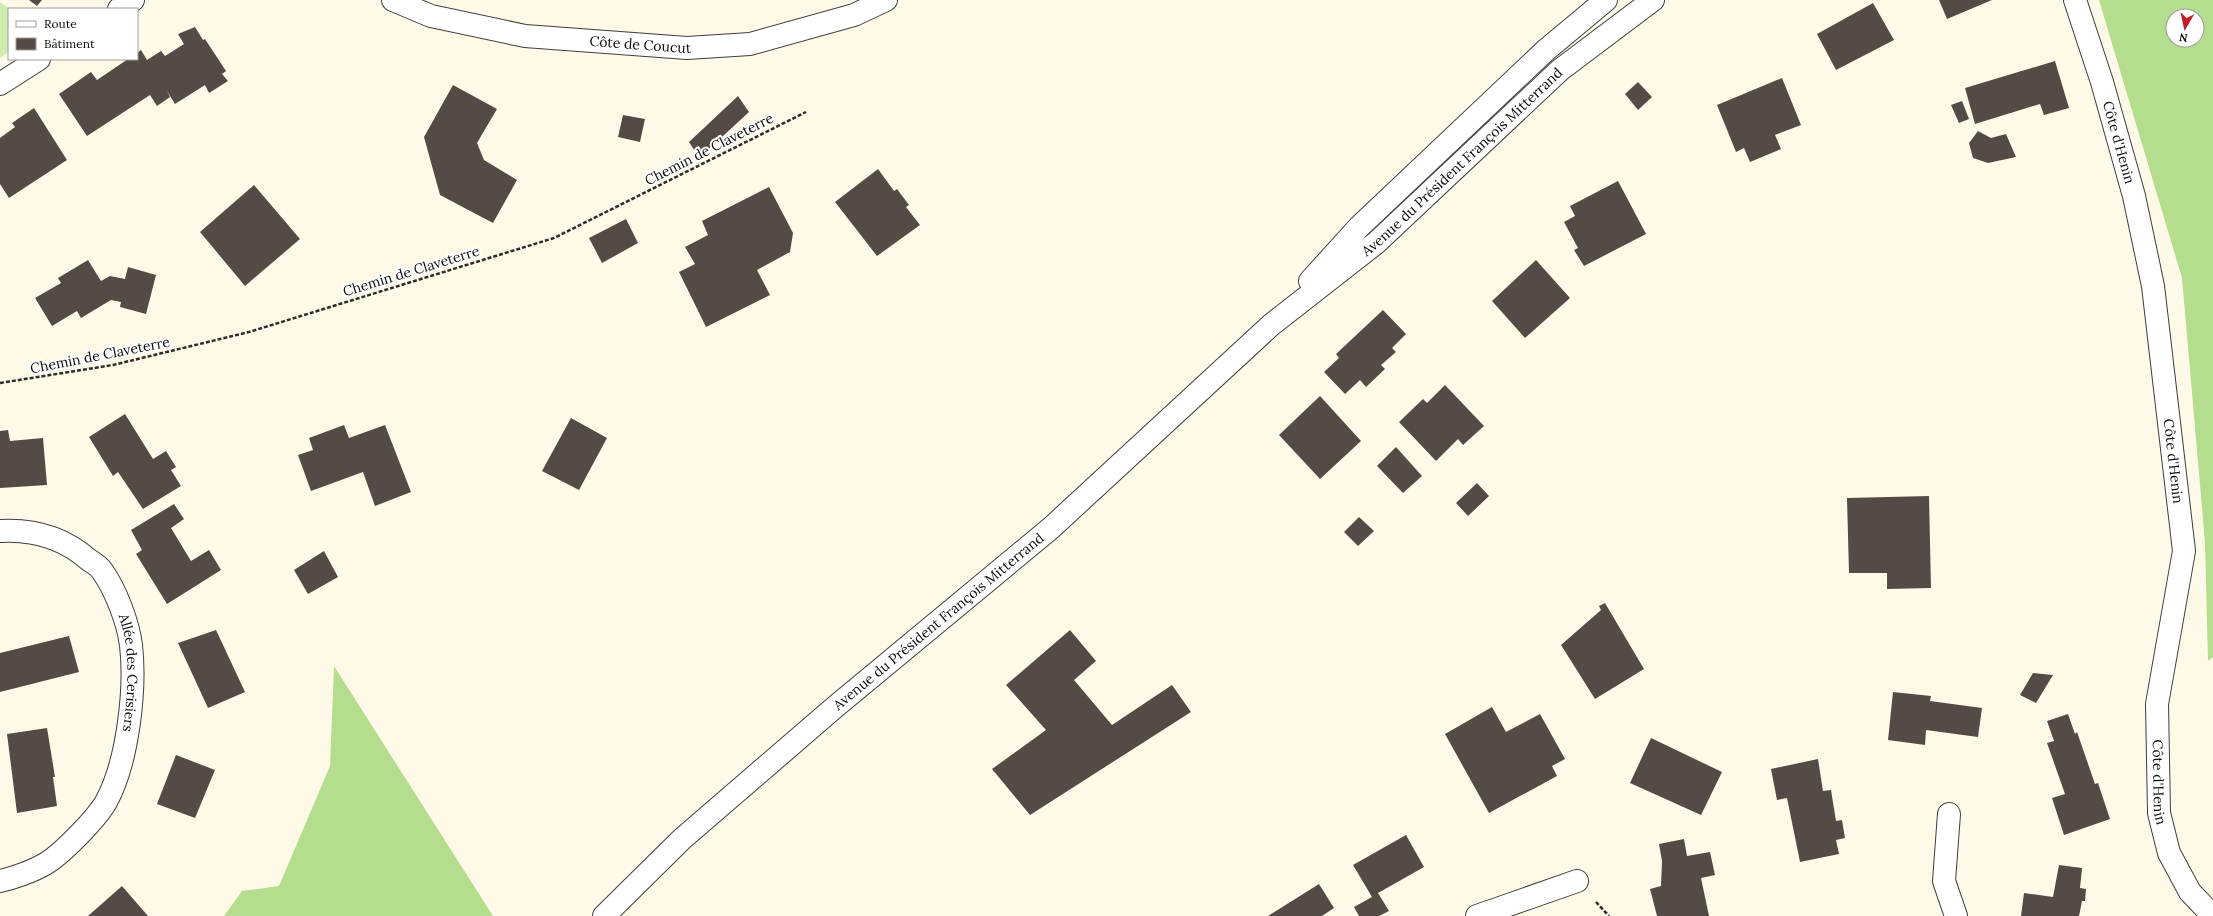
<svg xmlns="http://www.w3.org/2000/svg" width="2213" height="916" font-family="Lora,serif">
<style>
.green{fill:#d1ecb0}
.forest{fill:#b4dd8e;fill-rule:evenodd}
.building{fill:#544b46}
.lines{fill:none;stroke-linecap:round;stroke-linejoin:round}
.minor-casing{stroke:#3e3e3e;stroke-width:24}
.path{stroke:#2d2d2d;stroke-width:2.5;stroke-dasharray:4 2;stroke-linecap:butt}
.minor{stroke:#fff;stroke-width:22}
.labels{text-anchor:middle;stroke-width:4;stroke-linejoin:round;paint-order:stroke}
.street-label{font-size:14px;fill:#0b0b0b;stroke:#fff}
</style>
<rect width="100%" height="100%" fill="#fffae8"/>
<!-- green -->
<path class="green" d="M0,2L10,9L9,52L0,58Z"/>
<!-- forest -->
<g class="forest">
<path d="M2099,0H2213V657L2208,661L2205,542L2182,278ZM2173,16H2197V40H2173Z"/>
<path d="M334,666L493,916H224L242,891L279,886L330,766Z"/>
</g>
<!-- building -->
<g class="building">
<path d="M29,0H42L37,6Z"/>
<path d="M1939,0H1992L1947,19Z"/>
<path d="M1873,3L1894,40L1836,70L1817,34Z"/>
<path d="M195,27L203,40L205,39L226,71L222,74L228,81L209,93L205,85L175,104L167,91L170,97L157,106L150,95L87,136L59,94L91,72L97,80L128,59H137V53L141,50L147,60L161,51L165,56L184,44L178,34Z"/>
<path d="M2055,61L2069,108L2044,115L2040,104L1975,124L1965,88Z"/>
<path d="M1782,78L1801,125L1775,135L1781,149L1750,162L1744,148L1736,152L1717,105Z"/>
<path d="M1638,82L1652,97L1638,110L1625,94Z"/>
<path d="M453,85L497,109L477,143L484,160L517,180L493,223L440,195L424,137Z"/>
<path d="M738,96L749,112L709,149L698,156L689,142Z"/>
<path d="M1962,101L1969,119L1959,123L1951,105Z"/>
<path d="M34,108L67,160L9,198L0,184V138L15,127L12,123Z"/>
<path d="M623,115L645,119L640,142L618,137Z"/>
<path d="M1978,131L1991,138L2006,134L2016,157L1988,163L1973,158L1969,143Z"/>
<path d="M878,169L894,191L897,189L909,205L906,207L920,225L877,256L835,202Z"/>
<path d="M1618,181L1646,234L1584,266L1574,250L1578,248L1564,222L1575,216L1570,206Z"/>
<path d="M254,185L300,239L245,286L200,232Z"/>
<path d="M769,187L793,233L790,252L757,270L770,295L706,327L679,272L695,264L685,247L708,235L702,221Z"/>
<path d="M626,219L638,243L602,263L589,238Z"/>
<path d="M88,260L101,281L110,276L125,279L128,267L156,275L146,314L120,307L121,302L111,300L81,318L77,311L52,326L35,298L61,283L58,278Z"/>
<path d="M1536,260L1570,298L1525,338L1492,301Z"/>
<path d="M1383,310L1406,334L1392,348L1396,352L1381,365L1385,369L1366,387L1360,380L1345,394L1324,372L1339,358L1336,354Z"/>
<path d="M1445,385L1484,426L1463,445L1458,439L1436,461L1399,422L1423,399L1427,403Z"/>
<path d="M1320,396L1361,441L1320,479L1279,435Z"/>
<path d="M125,414L153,459L166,451L176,467L171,470L181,486L143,509L118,472L113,476L89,437Z"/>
<path d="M571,418L607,438L579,490L542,471Z"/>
<path d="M344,425L349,438L385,425L411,492L375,506L363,472L311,491L298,455L313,450L309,438Z"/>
<path d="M8,430L10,441L43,438L47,485L0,488V431Z"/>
<path d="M1396,447L1422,476L1403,493L1377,466Z"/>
<path d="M1477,483L1489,496L1468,516L1456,503Z"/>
<path d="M1929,496L1931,588L1887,589V573H1849L1847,498Z"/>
<path d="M174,504L184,519L171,528L191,561L209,550L221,570L167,604L136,554L142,550L131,530Z"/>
<path d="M1359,517L1374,531L1358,546L1344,532Z"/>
<path d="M324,551L338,577L308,594L294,570Z"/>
<path d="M1605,603L1644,669L1595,699L1561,645L1601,610L1599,606Z"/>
<path d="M216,630L245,692L208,708L178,643Z"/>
<path d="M1070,630L1096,661L1074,680L1112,725L1172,685L1191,712L1030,815L992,769L1046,730L1006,685Z"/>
<path d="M69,636L79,672L0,692V653Z"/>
<path d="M2033,673L2053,675L2036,703L2020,695Z"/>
<path d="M1893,692L1931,696L1930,701L1982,708L1978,737L1926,730L1925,745L1888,740Z"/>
<path d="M1492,707L1506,732L1540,714L1565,759L1552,766L1557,776L1489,813L1445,734Z"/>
<path d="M2068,714L2075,734L2077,732L2095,784L2098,783L2110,819L2064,835L2052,798L2065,794L2047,743L2054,741L2047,721Z"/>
<path d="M47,728L55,777H53L57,806L17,813L7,734Z"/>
<path d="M1651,738L1722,772L1701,815L1630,783Z"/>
<path d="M176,755L215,770L195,818L157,804Z"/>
<path d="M1818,759L1823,791L1831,790L1836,821L1842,820L1845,838L1836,840L1839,854L1800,862L1787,798L1777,800L1771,769Z"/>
<path d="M1406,835L1424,867L1378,893L1389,911L1379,916H1359L1354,907L1372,897L1353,865Z"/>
<path d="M1684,839L1687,856L1710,852L1715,875L1701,878L1709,916H1657L1650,889L1661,886L1662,861L1659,844Z"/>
<path d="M2059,865L2082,868L2080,888L2086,889L2085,901H2082L2079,916H2021L2024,893L2053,897Z"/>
<path d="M1319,884L1334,908L1322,916H1268Z"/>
<path d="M122,886L148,916H88Z"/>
</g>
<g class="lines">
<!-- minor casing -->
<g class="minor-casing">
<g id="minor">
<path id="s1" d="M393,0L431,16L525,36L687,48L750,44L854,15L886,0"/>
<path id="s2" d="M2075,0L2102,82L2134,196L2153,286L2184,551L2157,704L2159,813L2169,853L2190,892L2213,916"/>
<path d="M119,9L133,0"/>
<path d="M0,84L39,59"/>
<path d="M1310,281L1359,227L1546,50L1606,0"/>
<path id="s3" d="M0,531C33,529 64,538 89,560C94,563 100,567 103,572C116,591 128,622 131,645C136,689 128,762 106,802C97,818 61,855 45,864C33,871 14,878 0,881"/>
<path d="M1949,814L1944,881L1956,916"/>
<path id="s4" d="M604,916L682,839L835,707L1051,528L1271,325L1376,243L1560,70L1653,0"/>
<path d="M1477,916L1577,881"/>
</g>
</g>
<!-- path -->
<g class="path">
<path d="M0,383L113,365L249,332L554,238L806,112"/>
<path d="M1596,902L1609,916"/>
</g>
<!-- minor -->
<use href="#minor" class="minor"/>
</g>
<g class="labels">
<!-- street labels -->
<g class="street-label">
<text dy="5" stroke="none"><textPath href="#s1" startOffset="253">Côte de Coucut</textPath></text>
<text dy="5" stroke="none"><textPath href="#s2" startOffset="149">Côte d'Henin</textPath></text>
<text transform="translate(709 149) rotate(-27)" y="5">Chemin de Claveterre</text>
<text dy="5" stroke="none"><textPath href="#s4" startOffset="1143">Avenue du Président François Mitterrand</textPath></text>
<text transform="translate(411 271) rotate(-17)" y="5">Chemin de Claveterre</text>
<text transform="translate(100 355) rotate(-11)" y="5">Chemin de Claveterre</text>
<text dy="5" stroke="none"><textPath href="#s2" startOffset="473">Côte d'Henin</textPath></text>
<text dy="5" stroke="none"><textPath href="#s4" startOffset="446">Avenue du Président François Mitterrand</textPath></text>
<text dy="5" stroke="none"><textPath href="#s3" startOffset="221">Allée des Cerisiers</textPath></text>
<text dy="5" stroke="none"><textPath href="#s2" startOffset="797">Côte d'Henin</textPath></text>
</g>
</g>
<!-- legend -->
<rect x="8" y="8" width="130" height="52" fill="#ffffff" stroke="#9d9d9d"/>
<rect x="16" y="21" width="20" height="6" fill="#ffffff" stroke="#9d9d9d"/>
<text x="44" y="28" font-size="12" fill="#0b0b0b">Route</text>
<rect x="16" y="38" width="20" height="12" fill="#544b46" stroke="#9d9d9d"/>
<text x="44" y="48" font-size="12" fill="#0b0b0b">Bâtiment</text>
<!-- north arrow -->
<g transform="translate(2185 28) rotate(189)"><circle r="19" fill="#ffffff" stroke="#9d9d9d"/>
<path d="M0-3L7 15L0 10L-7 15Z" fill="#c41a27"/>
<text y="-6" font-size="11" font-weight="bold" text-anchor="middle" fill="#0b0b0b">N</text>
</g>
</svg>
